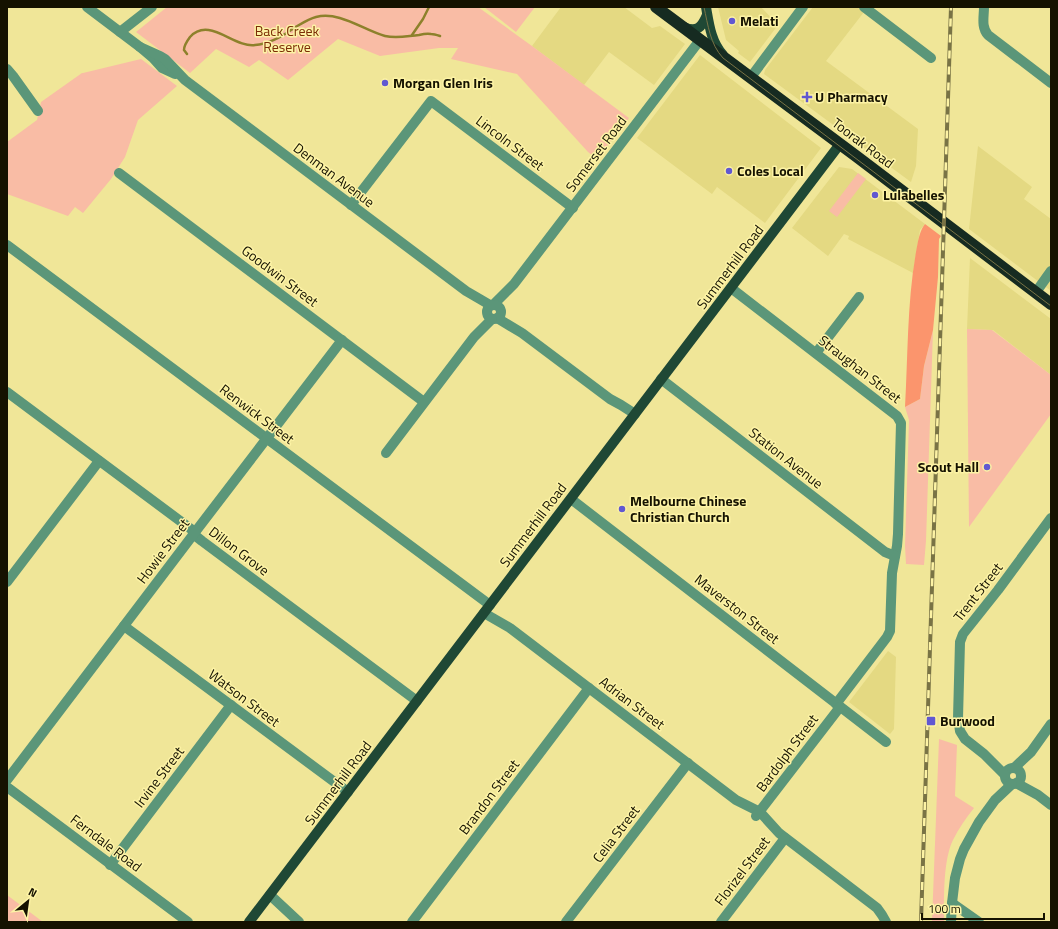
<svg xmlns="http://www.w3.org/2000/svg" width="1058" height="929" font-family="'Titillium Web',sans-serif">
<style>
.built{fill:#e4d982}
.green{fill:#f9bca5}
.forest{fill:#fb956d}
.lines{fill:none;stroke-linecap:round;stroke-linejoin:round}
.stream{stroke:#8d812b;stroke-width:2.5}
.minor{stroke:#5b9679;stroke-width:10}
.major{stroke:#1f4835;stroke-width:10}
.highway{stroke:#162b21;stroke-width:12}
.tram{stroke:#797345;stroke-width:1}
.rail-casing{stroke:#797345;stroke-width:4}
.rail{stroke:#fdf3a5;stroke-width:2.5;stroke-dasharray:8;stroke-linecap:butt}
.poi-dot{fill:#6158d1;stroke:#fdf3a5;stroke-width:1.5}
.labels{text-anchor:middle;stroke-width:3;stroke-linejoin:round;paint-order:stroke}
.poi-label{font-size:14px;font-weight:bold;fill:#151200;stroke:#fdf3a5;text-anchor:start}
.park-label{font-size:14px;fill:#7c2d06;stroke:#fdf3a5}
.street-label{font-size:14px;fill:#151200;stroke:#fdf3a5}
</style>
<rect width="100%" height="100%" fill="#f0e698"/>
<!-- built -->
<g class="built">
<path d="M561,7H624L652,28L660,26L685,44L654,85L609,52L584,85L532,46Z"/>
<path d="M718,7H761L778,25L750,62L738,53L739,51L726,40Z"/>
<path d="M813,7H857L864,12L826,61L918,129L916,166L911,182L764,74L765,70Z"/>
<path d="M700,55L821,148L765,223L717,187L712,194L637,138Z"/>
<path d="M978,146L1032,187L1024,199L1051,219V291L969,229Z"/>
<path d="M839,167L852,169L925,224L920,230L913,273L848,239L849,236L844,234L828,256L792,228Z"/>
<path d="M970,258L1051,319V375L993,330L967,329Z"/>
<path d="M888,651L896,657L894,729L890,734L849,702Z"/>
</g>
<!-- green -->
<g class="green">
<path d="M167,7H478L532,46L629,118L597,159L588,152L517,74L451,59L458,48H439L380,56L338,39L288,80L259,60L249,67L216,49L190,73L136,32Z"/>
<path d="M484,7H535L516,32Z"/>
<path d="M141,59L177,86L138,120L125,157L111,179L83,213L75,207L68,216L7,194V142L37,120L41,102L82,73H83Z"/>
<path d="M858,173L866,179L837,217L829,211Z"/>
<path d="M967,329L992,330L1051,375V414L969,527Z"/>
<path d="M933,330L926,541L924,565L906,564L905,546L909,420L905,407L920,399L924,366Z"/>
<path d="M939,739L957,745L955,796L974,808C966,818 959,828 953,840C943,860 944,899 944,922H932Z"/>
<path d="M7,895L43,922H7Z"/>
</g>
<!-- forest -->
<path class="forest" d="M925,224L941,236L939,239L938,277L933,330L924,366L920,399L905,407C908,356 907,303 916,252C918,242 919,232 925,224Z"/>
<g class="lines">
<!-- stream -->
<g class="stream">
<path d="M412,35L423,19L429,7"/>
<path d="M187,54L184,50C184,45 187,41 190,37C209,16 234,48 255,45C269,44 283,36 294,28C301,24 308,19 316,17C340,11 363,30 385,36C397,39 407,36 419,35C423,34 427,33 431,34C434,34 437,35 440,36"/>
</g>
<!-- minor -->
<g class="minor">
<path d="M87,7L140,47L153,58L162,68L175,74"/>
<path d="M864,7L931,58"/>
<path d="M984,7C984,17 981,27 988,35L1051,83"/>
<path d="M120,32L152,7"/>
<path d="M140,47L160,56L165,59L185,80L466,291L490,305"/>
<path d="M7,69L13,76L38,111"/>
<path d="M751,77L803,7"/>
<path d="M119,173L424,402"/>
<path d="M351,205L431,101L573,208"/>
<path d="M7,245L490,605"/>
<path d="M731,288L897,416L901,423L898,534L897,546L892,573L890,631L887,637L836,704"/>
<path d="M1036,292L1051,271"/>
<path d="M494,304L514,284L700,40"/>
<circle cx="494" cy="312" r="7"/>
<path d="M497,318L522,333L610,399L621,405L635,414"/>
<path d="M816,353L859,297"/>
<path d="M661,379L885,552L895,556"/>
<path d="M7,392L191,529L197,537L202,541L417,701"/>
<path d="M386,453L474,337L492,319"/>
<path d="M571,499L886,742"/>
<path d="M7,582L99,461"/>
<path d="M484,613L510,628L736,800L760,812L779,833L877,908L882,915L886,922"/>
<path d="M124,626L348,792"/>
<path d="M1014,768L1031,752L1051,724"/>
<circle cx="1013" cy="776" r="8"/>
<path d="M1005,775L984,754L965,739L960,731L958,718L960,642L963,634L998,590L1051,518"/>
<path d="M7,780L199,527L342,340"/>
<path d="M1016,783L1038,795L1051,805"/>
<path d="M7,787L188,922"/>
<path d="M756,816L840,707"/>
<path d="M110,865L231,705"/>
<path d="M270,895L299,922"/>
<path d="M952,903L979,922"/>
<path d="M412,922L589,688"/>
<path d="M566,922L688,763"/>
<path d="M721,922L785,838"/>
<path d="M951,922L952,903L955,878L960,859L964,849L979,822L995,800L1012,784"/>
</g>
<!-- major -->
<g class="major">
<path d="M706,7C709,24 711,42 723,55"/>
<path d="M684,27C697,33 702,27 707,15"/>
<path d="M249,922L840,144"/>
</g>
<!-- highway -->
<path class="highway" d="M656,7L856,156L1051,304"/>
<!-- tram -->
<path class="tram" d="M704,7C708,25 710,44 723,58L1051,306"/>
<!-- rail casing -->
<g class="rail-casing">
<path id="rail" d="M921,922L951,7"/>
</g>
<!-- rail -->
<use href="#rail" class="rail"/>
</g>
<!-- markers -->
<g class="poi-dot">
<circle cx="732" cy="21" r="4"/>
<circle cx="385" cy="83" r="4"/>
<path d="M805 91h4v4h4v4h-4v4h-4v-4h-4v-4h4z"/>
<circle cx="729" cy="171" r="4"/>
<circle cx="875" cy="195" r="4"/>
<circle cx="987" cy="467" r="4"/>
<circle cx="622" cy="509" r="4"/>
<rect x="926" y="716" width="10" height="10" rx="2"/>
</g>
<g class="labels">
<!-- poi labels -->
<g class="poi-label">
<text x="740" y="26">Melati</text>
<text x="393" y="88">Morgan Glen Iris</text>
<text x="815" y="102">U Pharmacy</text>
<text x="737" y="176">Coles Local</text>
<text x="883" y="200">Lulabelles</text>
<text x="979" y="472" text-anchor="end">Scout Hall</text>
<text x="630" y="506">Melbourne Chinese<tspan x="630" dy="16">Christian Church</tspan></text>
<text x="940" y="726">Burwood</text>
</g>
<!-- park labels -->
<g class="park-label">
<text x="287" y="36">Back Creek<tspan x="287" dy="16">Reserve</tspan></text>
</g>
<!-- street labels -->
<g class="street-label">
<text transform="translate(510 143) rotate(37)" y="5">Lincoln Street</text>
<text transform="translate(863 143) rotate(37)" y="5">Toorak Road</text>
<text transform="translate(596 154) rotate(-53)" y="5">Somerset Road</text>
<text transform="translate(334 175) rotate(37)" y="5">Denman Avenue</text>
<text transform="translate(730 267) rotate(-53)" y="5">Summerhill Road</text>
<text transform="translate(280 276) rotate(37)" y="5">Goodwin Street</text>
<text transform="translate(860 369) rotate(38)" y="5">Straughan Street</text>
<text transform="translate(257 414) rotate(37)" y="5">Renwick Street</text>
<text transform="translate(786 458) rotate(38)" y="5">Station Avenue</text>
<text transform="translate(533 525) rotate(-53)" y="5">Summerhill Road</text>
<text transform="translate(163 551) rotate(-53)" y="5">Howie Street</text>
<text transform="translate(239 551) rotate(37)" y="5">Dillon Grove</text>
<text transform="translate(978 592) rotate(-52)" y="5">Trent Street</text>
<text transform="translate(737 609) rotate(38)" y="5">Maverston Street</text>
<text transform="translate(244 698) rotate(37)" y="5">Watson Street</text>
<text transform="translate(632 703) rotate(37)" y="5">Adrian Street</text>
<text transform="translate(787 753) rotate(-53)" y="5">Bardolph Street</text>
<text transform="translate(159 777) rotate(-53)" y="5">Irvine Street</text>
<text transform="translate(338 783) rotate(-53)" y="5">Summerhill Road</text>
<text transform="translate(489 797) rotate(-53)" y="5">Brandon Street</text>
<text transform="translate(616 834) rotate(-53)" y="5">Celia Street</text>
<text transform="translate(106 843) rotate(37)" y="5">Ferndale Road</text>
<text transform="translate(742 871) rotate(-53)" y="5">Florizel Street</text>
</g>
</g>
<!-- border -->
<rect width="1058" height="929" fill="none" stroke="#151200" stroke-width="16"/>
<!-- north arrow -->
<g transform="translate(28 901) rotate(29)" stroke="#fdf3a5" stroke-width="3" paint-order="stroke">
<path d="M0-3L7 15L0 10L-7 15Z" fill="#151200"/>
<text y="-6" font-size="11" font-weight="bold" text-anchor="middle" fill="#151200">N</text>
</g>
<!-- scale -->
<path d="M922 913v6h122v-6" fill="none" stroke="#151200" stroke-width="2"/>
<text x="928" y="913" font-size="12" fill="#151200" stroke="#fdf3a5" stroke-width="3" paint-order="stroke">100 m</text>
</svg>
